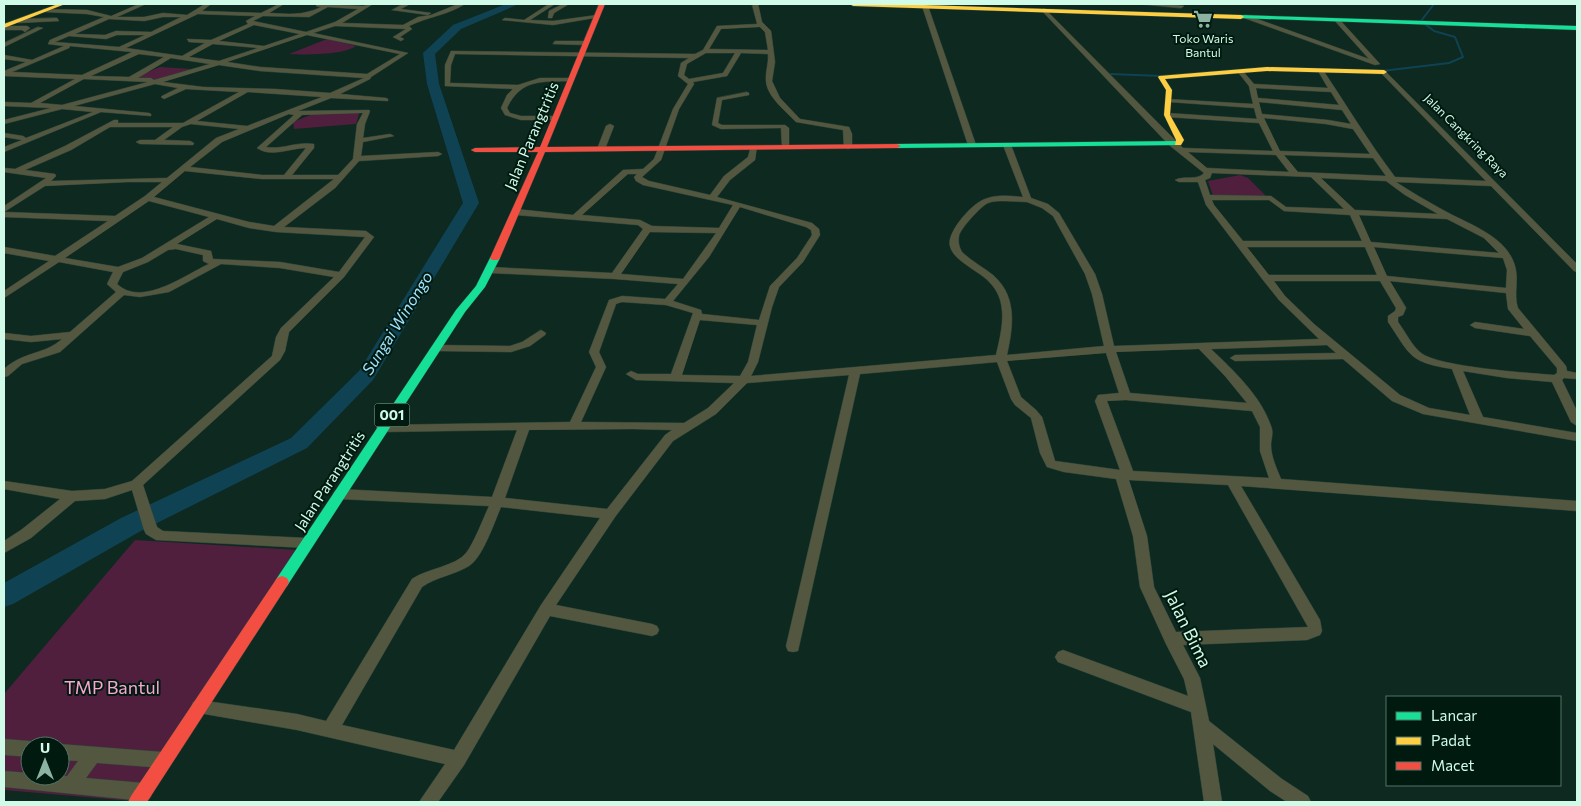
<svg xmlns="http://www.w3.org/2000/svg" width="1581" height="806" font-family="Commissioner,sans-serif">
<style>
.green{fill:#501f3d;fill-rule:evenodd}
.lines{fill:none;stroke-linecap:round;stroke-linejoin:round}
.stream{stroke:#0f4354;stroke-width:2}
.river{fill:#0f4354;fill-rule:evenodd}
.street-casing{stroke:#2b443b;stroke-width:1}
.fast-casing{stroke:#2b443b;stroke-width:1}
.slow-casing{stroke:#2b443b;stroke-width:1}
.jam-casing{stroke:#2b443b;stroke-width:1}
.street{fill:#54573f;fill-rule:evenodd}
.fast{fill:#16e098;fill-rule:evenodd}
.slow{fill:#ffcf43;fill-rule:evenodd}
.jam{fill:#f24e42;fill-rule:evenodd}
.labels{text-anchor:middle;stroke-width:4;stroke-linejoin:round;paint-order:stroke}
.far-poi-label{font-size:12px;fill:#d0fbe8;stroke:#001a10}
.far-street-label{font-size:12px;fill:#d0fbe8;stroke:#001a10}
.shield{fill:#001a10;stroke:#92b8a7;stroke-width:1}
.shield-label{font-size:14px;font-weight:bold;fill:#d0fbe8}
.street-label{font-size:15px;fill:#d0fbe8;stroke:#001a10}
.water-label{font-size:16px;font-style:italic;fill:#a0e0fc;stroke:#001a10}
.near-street-label{font-size:18px;fill:#d0fbe8;stroke:#001a10}
.near-park-label{font-size:18px;fill:#faa6d3;stroke:#001a10}
</style>
<rect width="100%" height="100%" fill="#0d2920"/>
<!-- green -->
<g class="green">
<path d="M327,39L356,46C343,55 306,55 289,54Z"/>
<path d="M160,67L191,69L159,81L134,78Z"/>
<path d="M360,111L356,124L294,129L293,122L313,114Z"/>
<path d="M1240,175L1248,178L1268,198L1213,196L1208,181Z"/>
<path d="M135,540L297,550L131,801L4,790V694ZM30,746H60V776H30Z"/>
</g>
<g class="lines">
<!-- stream -->
<g class="stream">
<path d="M1382,71L1449,63L1463,57L1455,37L1434,31L1421,21L1434,4"/>
<path d="M1111,74L1161,76"/>
</g>
<!-- river -->
<path class="river" d="M506,4H519L461,29L435,54L439,84L479,203L373,380L307,448L139,532L13,604L4,607V583L121,518L291,438L359,371L463,203L427,84L423,53L453,25Z"/>
<!-- street casing -->
<g class="street-casing">
<g id="street">
<path d="M139,4H146L117,17H144L163,13L187,15L205,4H211L202,11L261,13L279,4H284L269,13C289,14 302,16 321,7L316,6L317,4L363,6L373,4L342,23L403,25L418,17L431,15L458,4H465C448,15 427,17 409,26L412,29L400,37L404,39L401,41L393,37L406,29L335,26L313,33L408,53L371,77L370,79L340,94L386,98L388,99V101L331,98L298,111L369,110L370,111L365,124L363,138L390,134L394,136L363,142L361,156L438,152L442,154L438,156L359,161L335,188L284,227L366,231L374,237L344,277L289,332L285,351L280,360L143,485L157,527L163,531L307,538L312,539L314,543L312,547L307,548L156,540L146,534L144,530L132,490L105,499L75,501L31,538L4,553V541L21,530L60,499L4,489V481L72,491L105,489L132,481L272,356L276,337L281,328L334,277L280,268L221,264L169,292L140,297L124,295L60,352L22,364L8,376L4,377V369C24,351 44,355 62,339L31,342L4,339V333L31,336L70,332L116,292L107,284L113,272L59,262L4,298V291L49,261L4,253V247L55,256L108,221L4,217V206L46,178L4,172V168L15,169L65,146L114,120H118V123H183L239,92L186,89L164,99L161,97L162,96L178,88L155,84L74,106L149,113L151,114V116L101,112L4,152V147L22,140L4,137V133L23,136L26,138L93,112L62,109L4,124V120L51,108L4,106V102L31,103L75,79L4,76V71L26,62L4,59V55L32,60L64,46L48,44L50,40L104,17L87,14L45,12L43,9L87,10L111,16ZM328,7L358,9L335,22L306,32L253,21L263,16L309,17ZM198,14L255,16L246,21L248,24L211,40L187,39L189,42L205,43L182,56L126,48ZM163,17H181L151,32L116,31L105,35L75,34L109,19L144,21ZM254,25L300,34L264,46L219,41ZM117,35H145L119,47L55,42L69,36L106,39ZM307,35L400,54L367,74L260,67L227,62ZM213,44L258,48L219,61L189,57ZM70,46L132,52L82,75L12,72L69,48ZM139,54L164,57L129,77L91,76ZM171,58L210,64L154,80L151,78H138ZM219,65L260,71L364,78L330,93L275,89L203,87L163,82ZM84,79L148,82L62,105L40,103ZM248,92L322,97L247,126L197,121ZM363,113L357,124L353,159L338,175H292L314,148V144C297,141 282,150 266,147L302,115ZM289,114L294,115L257,148C271,158 290,148 306,148L284,175H262L190,167L222,142ZM191,124L239,129L216,138L167,178L51,181L56,176L55,174L25,170L71,150L110,127H173L155,140H140L136,142L140,144L193,145L194,143L190,141L164,140L182,127ZM185,171L262,179H334L274,226L249,222L154,197ZM128,182H162L145,196L115,216L4,212L45,186ZM149,201L209,217L142,258L118,267L65,258ZM217,219L249,228L276,232L365,237L339,272L280,262L213,259L211,251L177,244ZM176,249L203,255V261L209,264C186,274 142,308 117,284L123,272L148,262L168,250Z"/>
<path d="M403,4H410L401,9L431,13L428,15L392,10Z"/>
<path d="M549,4H555L530,20L553,21L597,15L600,17L553,25L502,20L505,18L524,20Z"/>
<path d="M563,4H569L554,13L552,18H548L549,11Z"/>
<path d="M752,4H758L762,22L771,31L775,62L772,81L780,98L800,119L849,127L852,134V147L848,149L844,147L843,130L796,122C786,111 767,97 766,81C765,72 769,63 768,54L741,53L727,76L693,82L694,84L679,109L661,160L642,177L649,181L710,195L724,176L748,157L751,146H757L755,160L730,180L717,197L812,223L819,229L820,235L803,262L779,287L772,307L758,362L751,376L996,355C1001,333 1009,305 992,285C986,277 976,272 968,266C961,261 952,255 950,246C946,233 972,203 985,199C997,194 1010,196 1023,197L1003,145L1007,143L1011,145L1031,198L1048,204L1059,213L1095,274L1102,294L1114,346L1319,339L1279,300L1263,280L1206,205L1198,182H1179L1175,180C1184,175 1197,181 1204,173L1169,145L1042,11L1044,8L1183,148L1273,151L1259,123L1167,117L1164,115L1167,113L1257,119L1254,108L1169,102L1167,101V99L1253,104L1249,86L1237,71L1238,70H1242L1254,84L1328,88L1318,71L1321,69L1323,70C1347,106 1368,141 1395,177L1486,181L1380,72L1385,71L1577,264V272L1574,271L1491,186L1396,182C1411,192 1427,201 1443,210C1468,224 1504,235 1514,263C1520,279 1513,293 1518,308L1566,366L1567,371L1577,373V379L1564,378L1562,380L1577,411V426L1571,422L1552,382L1507,378L1463,371L1483,417L1577,433V441L1423,414L1392,401L1343,359L1235,361L1230,358L1235,355L1336,353L1327,345L1211,349C1233,370 1261,396 1271,426C1274,433 1271,439 1271,445C1271,457 1277,469 1281,479L1577,501V511L1241,486L1320,620L1322,631L1320,635L1307,640L1183,645L1200,678L1209,721L1282,779L1308,796L1311,802H1287L1270,791L1213,744L1222,802H1204L1191,712L1058,662L1055,657L1058,652L1063,650L1188,696L1184,679L1166,644L1140,587L1133,536L1116,479L1064,472L1047,467L1040,453L1031,418L1015,405L1011,399L997,362L860,374L798,651L793,652L788,651L786,646L849,375L747,383L716,414L673,441L615,517L556,605L652,624L657,626L659,630L657,634L652,636L550,616L464,765L438,802H419L445,764L297,730L193,712L191,707L193,702L199,700L297,714L326,721L412,579C426,569 456,566 466,553C474,543 483,519 489,506L339,499L335,497L333,494L335,491L339,489L492,497L517,430L382,432L376,428L378,425L570,422L596,367L589,352L609,300L622,296L665,299L678,284L615,279L490,273L485,270L490,267L612,273L643,229L638,225L516,215L512,212L516,209L573,215L623,170L643,169L654,159L673,109L688,84L678,76L681,63L689,58L455,54L451,65L450,83L518,85L540,78H574V80L572,81C543,82 521,78 507,108L510,113L521,116H556L559,118L556,120H521L505,115L501,108L507,95L513,89L445,86V65L451,51L695,54L703,50L717,26L757,24ZM760,27L765,32L768,50L709,49L721,29ZM706,53H735L723,73L689,79L684,75L687,64ZM1256,88L1331,92L1339,105L1258,98ZM1259,102L1342,110L1351,124L1328,120L1262,114ZM1264,118L1326,124L1353,129L1370,154L1280,151ZM1188,152L1276,155L1289,172L1207,168ZM1284,155L1373,158L1386,176L1298,172ZM1212,173L1311,177L1344,209L1286,207L1271,196L1210,195L1205,180L1210,178ZM628,174H637L634,177L636,181L643,185L733,205L719,228L652,226L640,220L582,215ZM1321,178L1386,181L1405,195L1438,214L1355,210ZM1212,200H1269L1284,211L1350,215L1362,241H1243L1214,205ZM1004,201L1027,202L1042,208L1053,216L1085,274L1092,294L1104,346L1007,355C1013,327 1018,297 993,275C983,267 971,261 962,252C959,247 958,242 959,236C960,229 981,206 988,203C993,201 999,201 1004,201ZM740,207L806,227L811,230L812,235L797,258L770,286L759,320L702,314L701,310L673,301L709,257ZM1359,215L1447,219L1484,238L1499,253L1371,242ZM650,232L716,233L683,279L621,274ZM1247,247H1365L1377,275H1269ZM1374,247L1503,258L1507,270L1506,288L1387,276ZM1274,281H1380L1396,308L1395,311L1388,316V322C1411,356 1409,362 1452,369L1470,415L1429,408L1400,395L1314,324L1285,296ZM1390,281L1506,293L1508,309L1524,329L1475,322L1470,325L1475,328L1530,336L1557,368V373L1554,375C1528,373 1439,367 1421,353C1412,346 1405,331 1398,322V317L1403,315L1406,308ZM622,302L666,305L693,313L671,374H638L631,371L626,374L636,380L734,383L708,408L684,423L581,422L606,367L599,352L616,304ZM700,320L757,325L748,362L740,376L682,375ZM1199,349L1225,376L1247,403L1130,393L1116,352ZM1106,353L1119,393L1098,395L1095,401L1120,470L1055,461L1042,417L1036,410L1021,397L1007,361ZM1126,400L1252,411L1260,427V451L1269,478L1133,471L1107,401ZM633,429L672,430L665,435L607,509L505,498L529,430ZM1129,480L1228,485L1308,627L1176,632L1154,587L1147,536ZM501,507L600,518L541,605L454,750L342,725L422,587C436,577 454,575 469,566C483,557 494,523 501,507Z"/>
<path d="M925,4L928,6L976,145L975,147L968,145L922,6Z"/>
<path d="M1139,4H1168L1184,6L1181,8Z"/>
<path d="M1246,15L1369,59L1334,20L1339,19L1380,64L1375,65L1244,18Z"/>
<path d="M57,18L59,21L18,23L15,21L18,19Z"/>
<path d="M4,26H27L30,28L25,32L22,30H4Z"/>
<path d="M38,27L43,28L4,47V43Z"/>
<path d="M555,41H586L589,43L586,45L553,44Z"/>
<path d="M747,92L749,93V95L722,100L718,123L722,125H785L789,128V149L782,147L781,128L721,129L712,125L717,98Z"/>
<path d="M610,124L614,126L605,149L598,151L597,149L606,126Z"/>
<path d="M541,330L546,333L545,335L530,346L511,352L437,351L432,348L437,345L510,346L522,342Z"/>
<path d="M4,739L30,741L36,743L37,746H30V757L4,755Z"/>
<path d="M60,744L163,752L169,754L171,760L169,766L163,768L97,763L86,778L144,783L150,786L153,792L150,798L144,801L4,787V771L30,773V776H67L78,761L60,760V746H55Z"/>
</g>
</g>
<!-- fast casing -->
<g class="fast-casing">
<g id="fast">
<path d="M1241,15L1577,26V30L1239,18Z"/>
<path d="M1178,141H1181V145L897,148L893,146L897,144Z"/>
<path d="M495,255L500,258L485,287L465,312L287,586L282,588L277,586L275,582L277,578L456,310L476,286L490,258Z"/>
</g>
</g>
<!-- slow casing -->
<g class="slow-casing">
<g id="slow">
<path d="M58,4H65L4,28V24Z"/>
<path d="M850,4H892L1241,15L1244,17L1241,19L853,6Z"/>
<path d="M1267,67L1384,70L1387,72L1384,74L1267,71L1165,79L1172,90L1170,115L1184,140L1181,145H1175L1176,140L1164,115L1166,90L1158,77L1159,76Z"/>
</g>
</g>
<!-- jam casing -->
<g class="jam-casing">
<g id="jam">
<path d="M599,4H605L547,147L897,144L901,146L897,148L545,152L500,258L498,260H492L490,258L538,152H475L471,150L475,148L540,147Z"/>
<path d="M282,576L287,578L289,582L287,586L147,802H128L131,796L277,578Z"/>
</g>
</g>
<!-- street -->
<use href="#street" class="street"/>
<!-- fast -->
<use href="#fast" class="fast"/>
<!-- slow -->
<use href="#slow" class="slow"/>
<!-- jam -->
<use href="#jam" class="jam"/>
</g>
<!-- icons -->
<defs>
<g id="supermarket-bare" transform="scale(1.5)"><path d="M-6-5.5h2.5l.6 2H6L4.5 2H-2.5L-4.4-4H-6ZM-1.5 3.2a1.3 1.3 0 1 0 .1 0ZM3 3.2a1.3 1.3 0 1 0 .1 0Z" fill="#8cb2a2" stroke="#001a10" stroke-width="2.5" paint-order="stroke"/></g>
</defs>
<g fill-rule="evenodd">
<use href="#supermarket-bare" x="1203" y="19"/>
</g>
<g class="labels">
<!-- far-poi labels -->
<g class="far-poi-label">
<text x="1203" y="43">Toko Waris<tspan x="1203" dy="14">Bantul</tspan></text>
</g>
<!-- far-street labels -->
<g class="far-street-label">
<text transform="translate(1466 136) rotate(45)" y="4">Jalan Cangkring Raya</text>
</g>
<!-- shield labels -->
<rect class="shield" x="374.5" y="403.5" width="35" height="23" rx="4"/>
<g class="shield-label">
<text x="392" y="420">001</text>
</g>
<!-- street labels -->
<g class="street-label">
<text transform="translate(532 136) rotate(-67)" y="5">Jalan Parangtritis</text>
<text transform="translate(330 481) rotate(-57)" y="5">Jalan Parangtritis</text>
</g>
<!-- water labels -->
<g class="water-label">
<text transform="translate(397 323) rotate(-58)" y="6">Sungai Winongo</text>
</g>
<!-- near-street labels -->
<g class="near-street-label">
<text transform="translate(1188 629) rotate(64)" y="6">Jalan Bima</text>
</g>
<!-- near-park labels -->
<g class="near-park-label">
<text x="112" y="694">TMP Bantul</text>
</g>
</g>
<!-- border -->
<rect width="1581" height="806" fill="none" stroke="#d0fbe8" stroke-width="10"/>
<!-- legend -->
<rect x="1386" y="696" width="175" height="90" fill="#001a10" stroke="#537466"/>
<rect x="1396" y="712" width="25" height="8" fill="#16e098" stroke="#537466"/>
<text x="1431" y="721" font-size="15" fill="#d0fbe8">Lancar</text>
<rect x="1396" y="737" width="25" height="8" fill="#ffcf43" stroke="#537466"/>
<text x="1431" y="746" font-size="15" fill="#d0fbe8">Padat</text>
<rect x="1396" y="762" width="25" height="8" fill="#f24e42" stroke="#537466"/>
<text x="1431" y="771" font-size="15" fill="#d0fbe8">Macet</text>
<!-- north arrow -->
<g transform="translate(45 761)"><circle r="24" fill="#001a10" stroke="#537466"/>
<path d="M0-4L9 19L0 12L-9 19Z" fill="#8cb2a2"/>
<text y="-8" font-size="14" font-weight="bold" text-anchor="middle" fill="#d0fbe8">U</text>
</g>
</svg>
